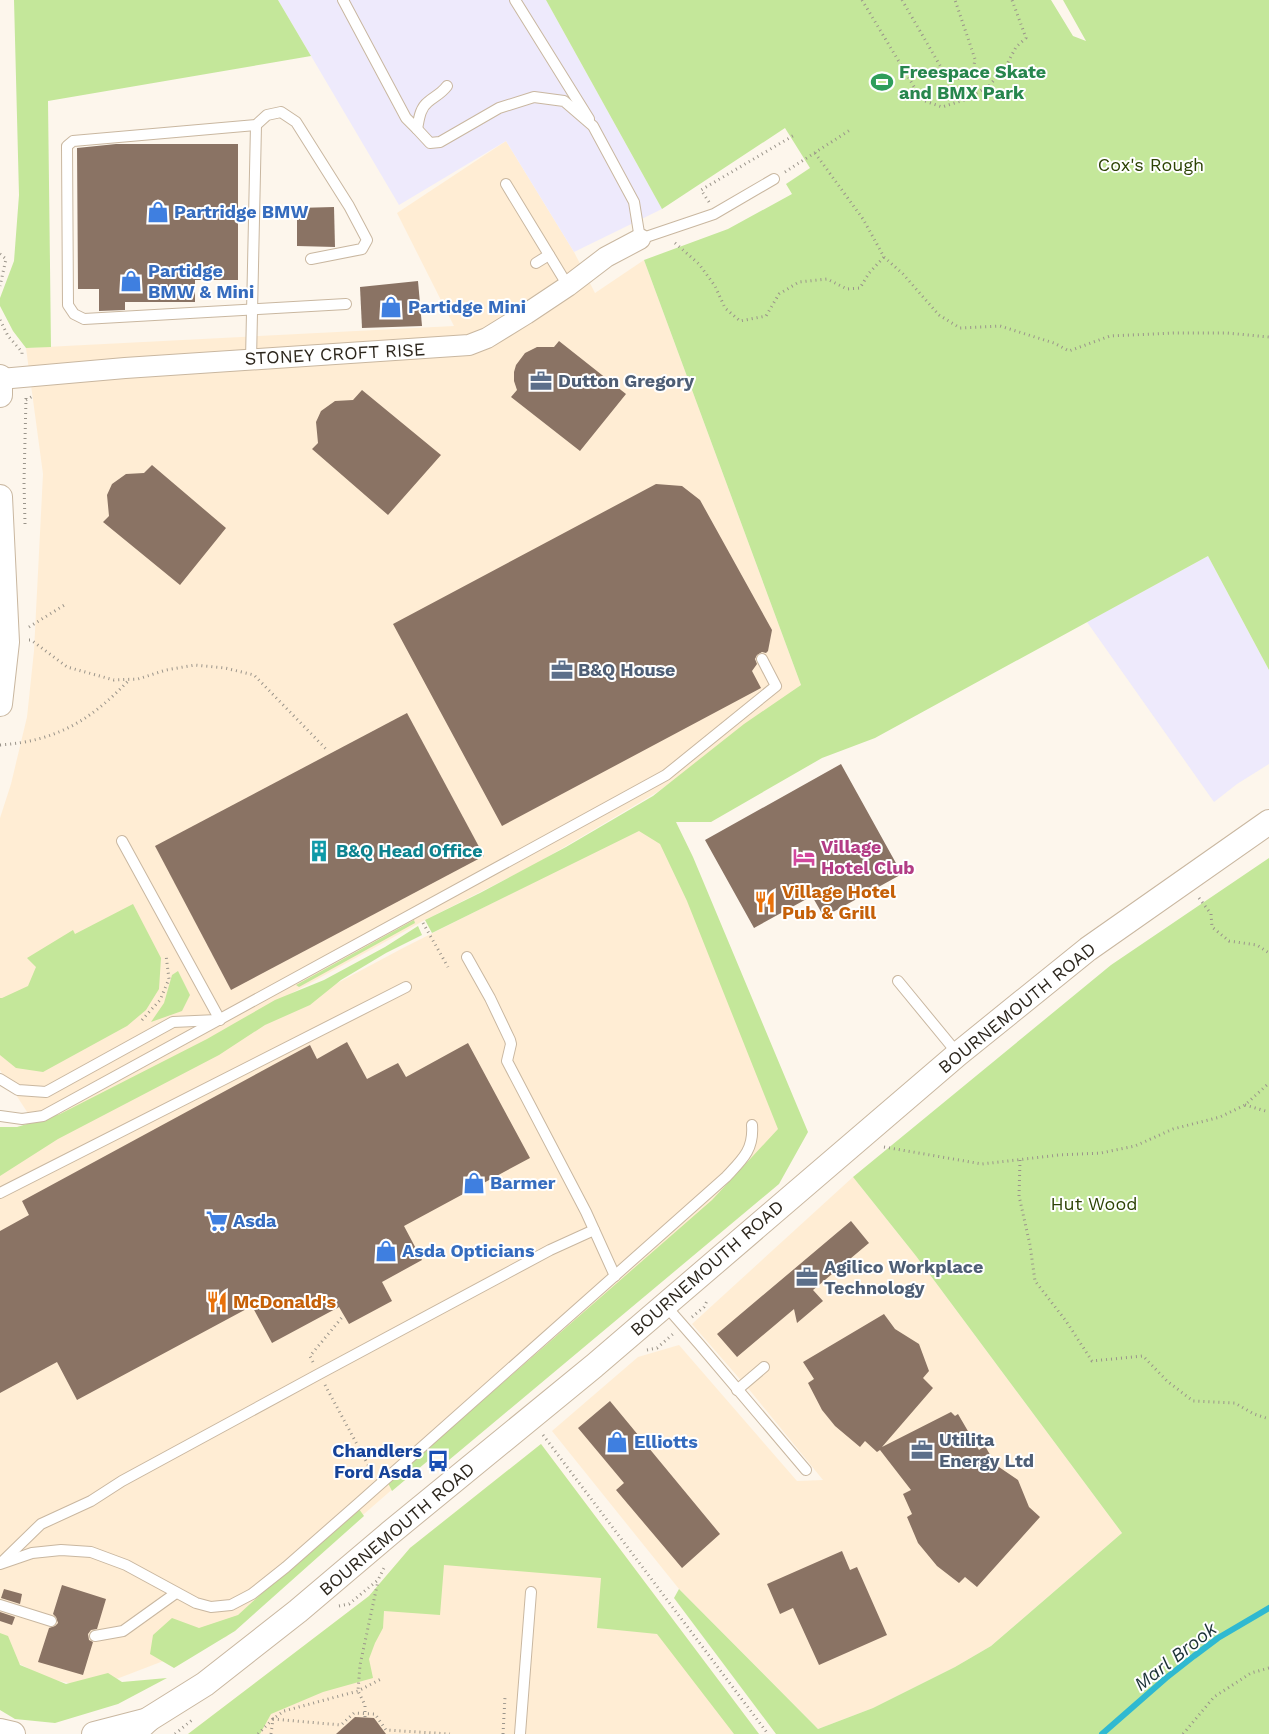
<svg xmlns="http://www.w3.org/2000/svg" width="1269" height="1734" font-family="'Work Sans',sans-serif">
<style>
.built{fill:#ffedd4}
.industrial{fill:#eeeafc}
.green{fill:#c4e79a}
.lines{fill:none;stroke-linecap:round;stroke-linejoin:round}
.stream{stroke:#2fb9d1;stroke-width:6}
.building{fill:#8a7364}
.service-casing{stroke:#c9b7a0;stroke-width:12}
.minor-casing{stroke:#c9b7a0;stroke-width:22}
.tertiary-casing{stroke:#c9b7a0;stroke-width:26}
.path{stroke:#9a948a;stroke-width:3;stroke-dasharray:1 4;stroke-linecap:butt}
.service{stroke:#fff;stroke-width:10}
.minor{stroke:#fff;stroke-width:20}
.tertiary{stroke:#fff;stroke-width:24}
.labels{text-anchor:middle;stroke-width:4;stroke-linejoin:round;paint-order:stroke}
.leisure-label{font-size:18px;font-weight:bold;fill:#27864d;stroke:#fff;text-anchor:start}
.park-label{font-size:18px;fill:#2d4305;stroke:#fff}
.shop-label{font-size:18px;font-weight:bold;fill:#366cbe;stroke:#fff;text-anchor:start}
.street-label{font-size:18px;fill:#2c261d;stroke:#fff}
.service-label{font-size:18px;font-weight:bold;fill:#4e5e75;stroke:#fff;text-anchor:start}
.hotel-label{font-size:18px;font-weight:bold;fill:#b23c85;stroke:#fff;text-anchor:start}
.culture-label{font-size:18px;font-weight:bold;fill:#0d838f;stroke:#fff;text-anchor:start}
.food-label{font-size:18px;font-weight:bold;fill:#c56008;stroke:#fff;text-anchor:start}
.transit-label{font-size:18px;font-weight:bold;fill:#164399;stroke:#fff;text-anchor:end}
.water-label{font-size:19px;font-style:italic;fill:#1c3237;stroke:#fff}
</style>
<rect width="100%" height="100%" fill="#fdf6ec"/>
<!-- built -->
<g class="built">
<path d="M506,141L574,252L595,293L644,260L801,685L659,791L534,865L423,921L40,1132L0,1070V818L11,784L27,717L34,651L43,474L26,348L454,326L397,213Z"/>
<path d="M668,814L789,1146L602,1306L356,1521L226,1637L93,1688L49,1679L0,1654V1163L403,948Z"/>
<path d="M853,1177L916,1256L1122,1533L991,1646L955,1667L873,1708L818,1729L679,1589L552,1431L638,1357L679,1345L797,1481L823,1480L752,1393L692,1324Z"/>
<path d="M541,1444L759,1734H188L369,1596L410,1548Z"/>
</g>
<!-- industrial -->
<g class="industrial">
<path d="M278,0H546L662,209L574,252L506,141L399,205Z"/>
<path d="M1208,556L1269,670V764L1237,784L1214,802L1087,622Z"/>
</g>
<!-- green -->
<g class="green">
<path d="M14,0H278L311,56L48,101L51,347L26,348L13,331L0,306V298L14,261L19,195Z"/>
<path d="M546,0H1051L1073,36L1086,41L1063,0H1269V670L1208,556L875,738L822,758L711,822H676L693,857L808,1132L779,1184L449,1460L436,1454L392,1491L388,1483L712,1200L778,1129L687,901L660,844L639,831L432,933L425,920L480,893L566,847L653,796L744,724L801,685L644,260L728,229L792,194L786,184L810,168L785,128L662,209Z"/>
<path d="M1269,858V1734H776L674,1598L679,1589L818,1729L873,1708L955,1667L991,1646L1122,1533L916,1256L853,1177L1111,965Z"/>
<path d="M133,904L161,958L159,989L146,1010L127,1026L43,1072L16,1068L0,1055V998H2L28,986L36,967L27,958L73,930L75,934Z"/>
<path d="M414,920L415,923L299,987L296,985Z"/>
<path d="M418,926L422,935L386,953L341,980L310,1005L265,1025L219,1055L58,1139L0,1176V1127H17L60,1114L207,1039L275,1000L324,980L385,947Z"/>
<path d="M178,971L190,995L182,1011L151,1022L164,1003L172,975Z"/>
<path d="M541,1444L759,1734H734L657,1634L597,1628L601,1578L444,1565L440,1615L384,1611L383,1628L375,1643L369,1659L373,1678L323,1692L271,1714L260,1734H188L369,1596L410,1548Z"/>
<path d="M359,1509L364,1516L235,1631L174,1668L150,1654L153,1635L172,1618L199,1628L238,1615L295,1563Z"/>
<path d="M0,1633L8,1636L20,1665L66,1684L108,1673L122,1682L167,1678L118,1704L55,1723L15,1719L0,1710Z"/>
</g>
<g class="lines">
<!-- stream -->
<path class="stream" d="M1102,1734L1166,1678L1194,1656L1218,1638L1269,1608"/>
</g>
<!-- building -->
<g class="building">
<path d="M116,144H238V280H195V302H125V310L99,311V289H78L77,148Z"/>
<path d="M334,207L335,247L297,246V208Z"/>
<path d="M418,281L422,326L362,328L360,287Z"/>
<path d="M559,341L626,394L580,451L511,397L517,390L514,381V372L516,365L525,353L537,347H554Z"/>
<path d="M362,390L441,455L388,515L312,449L318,443L316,422L321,411L335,401L353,400Z"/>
<path d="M152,465L226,528L180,585L103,522L109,516L107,495L112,484L126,474L144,473Z"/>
<path d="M656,484L682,486L700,500L772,630L768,651L766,653L762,652L757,655L755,659L757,664L752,671L761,688L502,826L393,624Z"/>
<path d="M407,713L484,856L231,990L155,846Z"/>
<path d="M841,764L902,874L824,917L812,896L754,928L705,840Z"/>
<path d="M347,1042L367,1079L398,1063L406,1077L468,1043L530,1158L404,1226L422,1260L382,1282L392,1301L349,1324L339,1307L272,1343L252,1306L77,1400L57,1362L0,1393V1231L29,1215L22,1201L310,1045L317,1059Z"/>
<path d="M851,1221L869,1243L813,1290L823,1301L797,1323L794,1309L737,1357L717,1334Z"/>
<path d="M884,1314L895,1329L919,1344L929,1371L923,1378L933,1388L882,1447L951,1412L955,1416L958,1414L979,1450L985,1446L996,1465L1018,1480L1029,1507L1040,1517L977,1587L965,1577L959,1583L937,1566L918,1543L907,1517L912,1514L903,1494L911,1490L880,1450L877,1452L865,1441L860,1447L835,1426L822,1410L808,1383L814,1379L803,1362Z"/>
<path d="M610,1401L720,1534L682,1568L616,1490L624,1483L578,1428Z"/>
<path d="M842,1551L850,1570L857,1567L887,1635L819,1665L793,1608L780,1614L767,1584Z"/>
<path d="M62,1585L106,1599L97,1629L91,1630L88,1634L89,1640L93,1642L83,1675L38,1662L49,1628L55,1626L58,1623L56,1617L53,1614Z"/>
<path d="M4,1589L22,1594L20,1604L1,1598Z"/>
<path d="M0,1612L15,1617L12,1625L0,1621Z"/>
<path d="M355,1717L374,1718L386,1734H336Z"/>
</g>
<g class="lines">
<!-- service casing -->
<g class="service-casing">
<g id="service">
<path d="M343,0L406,118L417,129C419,119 420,108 428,102C435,96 441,94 447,86"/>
<path d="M515,0L589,119"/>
<path d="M417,129L430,143L440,142L499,108L534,97L564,101L593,126L634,202L640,239L714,214L774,179"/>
<path d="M506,184L568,286"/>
<path d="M311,259L362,249L367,240L349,206L296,122L281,112L267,115L256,125L73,141L67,146L68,305L74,314L84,319L346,304"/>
<path d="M536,263L549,255"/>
<path d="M251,360L256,125"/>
<path d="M122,841L220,1020"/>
<path d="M467,957L490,998L510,1040L511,1044L507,1061L586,1212L615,1276"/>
<path d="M898,981L958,1054"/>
<path d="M0,1079L18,1090L46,1092L173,1022L217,1020"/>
<path d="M0,1116L22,1119L43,1116L666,775L776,686L762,659"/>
<path d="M0,1193L406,987"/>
<path d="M665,1305L700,1345L806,1470"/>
<path d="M737,1390L764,1367"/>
<path d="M4,1560L41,1524L91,1501L122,1481L319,1374L550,1250L594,1230"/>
<path d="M0,1564L32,1553L61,1550L91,1552L126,1565L196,1603L211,1607L231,1605L252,1594L286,1567L360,1502L726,1177C742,1160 754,1150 752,1125"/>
<path d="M0,1605L51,1621"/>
<path d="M95,1636L123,1631L176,1593"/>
<path d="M520,1734L531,1592"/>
</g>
</g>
<!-- minor casing -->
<g class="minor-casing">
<path id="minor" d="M0,379L125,368L469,345L487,338L526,314L568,286L606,257L640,239"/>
</g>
<!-- tertiary casing -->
<g class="tertiary-casing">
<g id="tertiary">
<path d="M0,377V395"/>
<path d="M0,497L7,642L0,704"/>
<path d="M0,1731L13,1734"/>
<path d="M94,1734L148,1720"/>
<path d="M133,1734L149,1719L205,1684L298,1611L390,1533L594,1366L958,1054L1088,949L1269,822"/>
</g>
</g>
<!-- path -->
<g class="path">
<path d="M862,0L922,100L942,107L964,100L989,86L1006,66L1016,47L1026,38L1012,0"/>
<path d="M902,0L942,69L954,80L973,72L975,59L955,0"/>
<path d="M815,153L863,219L884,257L903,274L939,315L960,328L1000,326L1054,343L1069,351L1110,336L1173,333H1227L1269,337"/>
<path d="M785,172L850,130"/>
<path d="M709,202L701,190L796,134"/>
<path d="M675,243L699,264L715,286L725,308L740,321L766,316L779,294L799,282L827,279L847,289L860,288L869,273L884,257"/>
<path d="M0,254L6,259L0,286"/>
<path d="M0,320L8,336L22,352V357"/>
<path d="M26,400L33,396"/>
<path d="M25,524L24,482L26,398"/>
<path d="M29,627L66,604"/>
<path d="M29,640H31L67,667L114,680L138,679L166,670L195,665L225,668L254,675L326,749"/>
<path d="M0,745C57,741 91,720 129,680"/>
<path d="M1199,898L1211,914L1212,927L1229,941L1257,945L1269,953"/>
<path d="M423,923L448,967"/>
<path d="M142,1020L160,1000L169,979L166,955"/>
<path d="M1245,1105L1269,1112"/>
<path d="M884,1147L982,1164L1059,1155L1101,1153L1135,1146L1173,1129L1220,1117L1245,1105L1269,1083"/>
<path d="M1020,1160L1019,1196L1030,1245L1035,1281L1066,1321L1092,1361L1143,1356L1167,1381L1193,1401L1235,1403L1254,1414L1269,1419"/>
<path d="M692,1317L704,1307L708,1299"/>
<path d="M647,1350L657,1348L673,1334"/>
<path d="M313,1362L310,1356L344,1315"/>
<path d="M325,1385L372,1472"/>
<path d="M543,1435L768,1734"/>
<path d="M339,1606L349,1604L378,1580L385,1566"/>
<path d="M365,1717V1705L358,1691L360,1665L378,1581"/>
<path d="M175,1734L192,1720"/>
<path d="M258,1734L273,1719L284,1711L358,1691L383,1678"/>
<path d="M271,1734L273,1719L341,1725L354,1713L375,1714L386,1730L450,1734"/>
<path d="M503,1734L505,1697"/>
<path d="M1183,1734L1214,1697L1251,1673L1269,1668"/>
</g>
<!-- service -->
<use href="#service" class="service"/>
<!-- minor -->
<use href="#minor" class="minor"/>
<!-- tertiary -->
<use href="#tertiary" class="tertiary"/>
</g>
<!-- icons -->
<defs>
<g id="stadium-bare" transform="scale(1.725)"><path d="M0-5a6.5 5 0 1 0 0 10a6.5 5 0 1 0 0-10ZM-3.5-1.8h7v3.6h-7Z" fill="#2e9e5b" stroke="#fff" stroke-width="2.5" paint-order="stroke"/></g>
<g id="shop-bare" transform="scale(1.725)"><path d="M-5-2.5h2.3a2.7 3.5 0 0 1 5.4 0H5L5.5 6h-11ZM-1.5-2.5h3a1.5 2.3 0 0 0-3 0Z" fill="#3f7fe0" stroke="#fff" stroke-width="2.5" paint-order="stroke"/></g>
<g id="office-bare" transform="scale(1.725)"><path d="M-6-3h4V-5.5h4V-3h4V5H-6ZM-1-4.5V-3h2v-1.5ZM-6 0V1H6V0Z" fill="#5c6f8a" stroke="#fff" stroke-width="2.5" paint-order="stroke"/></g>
<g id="building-bare" transform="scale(1.725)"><path d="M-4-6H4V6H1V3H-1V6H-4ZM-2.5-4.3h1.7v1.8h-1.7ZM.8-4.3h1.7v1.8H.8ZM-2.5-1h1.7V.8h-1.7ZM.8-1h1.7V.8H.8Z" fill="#0f9aa8" stroke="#fff" stroke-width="2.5" paint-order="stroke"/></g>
<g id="hotel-bare" transform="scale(1.725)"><path d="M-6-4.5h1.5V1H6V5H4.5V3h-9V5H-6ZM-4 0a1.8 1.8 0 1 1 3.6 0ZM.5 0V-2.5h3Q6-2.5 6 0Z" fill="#d1479c" stroke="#fff" stroke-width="2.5" paint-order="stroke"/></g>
<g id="restaurant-bare" transform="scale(1.725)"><path d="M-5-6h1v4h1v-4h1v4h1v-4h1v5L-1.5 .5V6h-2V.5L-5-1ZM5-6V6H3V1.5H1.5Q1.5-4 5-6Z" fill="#e8710a" stroke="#fff" stroke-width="2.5" paint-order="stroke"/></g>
<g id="supermarket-bare" transform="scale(1.725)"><path d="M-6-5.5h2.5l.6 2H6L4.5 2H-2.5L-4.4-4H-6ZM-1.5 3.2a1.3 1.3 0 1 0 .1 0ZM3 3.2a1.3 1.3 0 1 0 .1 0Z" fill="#3f7fe0" stroke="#fff" stroke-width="2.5" paint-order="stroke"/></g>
<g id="bus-bare" transform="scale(1.725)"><path d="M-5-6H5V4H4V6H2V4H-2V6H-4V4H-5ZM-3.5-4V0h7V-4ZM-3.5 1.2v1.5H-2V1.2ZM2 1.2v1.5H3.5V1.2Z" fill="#1a4fb4" stroke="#fff" stroke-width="2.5" paint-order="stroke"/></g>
</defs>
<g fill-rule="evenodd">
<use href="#stadium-bare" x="882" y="82"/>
<use href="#shop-bare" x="158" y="212"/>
<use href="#shop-bare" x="131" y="281"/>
<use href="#shop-bare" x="391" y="307"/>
<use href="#office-bare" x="541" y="381"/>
<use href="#office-bare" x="562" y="670"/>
<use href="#building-bare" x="319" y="851"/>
<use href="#hotel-bare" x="804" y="857"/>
<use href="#restaurant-bare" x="765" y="902"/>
<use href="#shop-bare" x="474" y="1183"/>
<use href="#supermarket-bare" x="217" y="1221"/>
<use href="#shop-bare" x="386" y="1251"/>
<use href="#office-bare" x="807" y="1277"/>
<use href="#restaurant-bare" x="217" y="1302"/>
<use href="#shop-bare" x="617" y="1442"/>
<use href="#office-bare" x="922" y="1450"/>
<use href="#bus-bare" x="438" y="1461"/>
</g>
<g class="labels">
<!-- leisure labels -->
<g class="leisure-label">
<text x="899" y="78">Freespace Skate<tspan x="899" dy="21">and BMX Park</tspan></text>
</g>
<!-- park labels -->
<g class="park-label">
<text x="1151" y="171">Cox's Rough</text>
<text x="1094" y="1210">Hut Wood</text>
</g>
<!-- shop labels -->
<g class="shop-label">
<text x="174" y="218">Partridge BMW</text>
<text x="148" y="277">Partidge<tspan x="148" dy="21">BMW &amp; Mini</tspan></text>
<text x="408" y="313">Partidge Mini</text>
<text x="490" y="1189">Barmer</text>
<text x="233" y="1227">Asda</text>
<text x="402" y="1257">Asda Opticians</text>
<text x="634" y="1448">Elliotts</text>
</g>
<!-- street labels -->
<g class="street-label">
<text transform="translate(335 354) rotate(-3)" y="6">STONEY CROFT RISE</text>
<text transform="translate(1017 1008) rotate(-39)" y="6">BOURNEMOUTH ROAD</text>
<text transform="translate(707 1268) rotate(-41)" y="6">BOURNEMOUTH ROAD</text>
<text transform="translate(397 1529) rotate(-40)" y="6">BOURNEMOUTH ROAD</text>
</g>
<!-- service labels -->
<g class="service-label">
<text x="558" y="387">Dutton Gregory</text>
<text x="578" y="676">B&amp;Q House</text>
<text x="824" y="1273">Agilico Workplace<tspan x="824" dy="21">Technology</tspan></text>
<text x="939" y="1446">Utilita<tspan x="939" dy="21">Energy Ltd</tspan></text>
</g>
<!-- hotel labels -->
<g class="hotel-label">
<text x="821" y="853">Village<tspan x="821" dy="21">Hotel Club</tspan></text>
</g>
<!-- culture labels -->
<g class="culture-label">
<text x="336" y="857">B&amp;Q Head Office</text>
</g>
<!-- food labels -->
<g class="food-label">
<text x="782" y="898">Village Hotel<tspan x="782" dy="21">Pub &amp; Grill</tspan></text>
<text x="233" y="1308">McDonald's</text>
</g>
<!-- transit labels -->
<g class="transit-label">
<text x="422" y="1457">Chandlers<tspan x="422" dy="21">Ford Asda</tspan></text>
</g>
<!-- water labels -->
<g class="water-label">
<text transform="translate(1175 1656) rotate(-38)" y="7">Marl Brook</text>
</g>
</g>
</svg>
